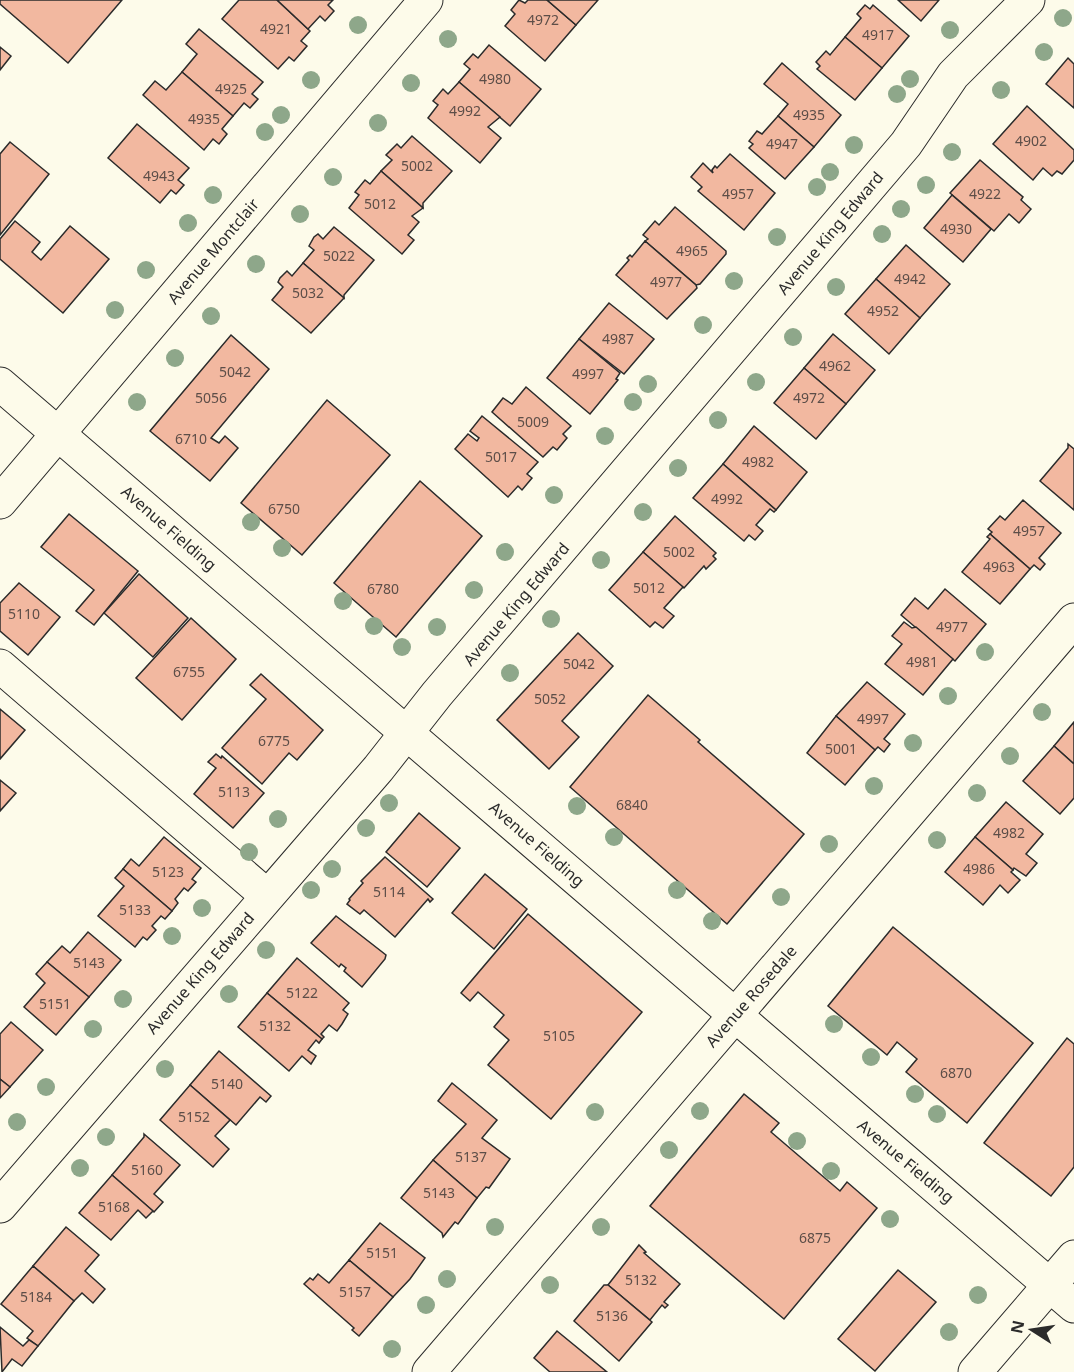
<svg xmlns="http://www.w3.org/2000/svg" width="1074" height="1372" font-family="'Noto Sans',sans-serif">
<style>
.building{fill:#f2b8a0;stroke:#2b2b2b;stroke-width:1.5}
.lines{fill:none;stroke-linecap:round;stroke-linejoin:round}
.minor-casing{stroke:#2b2b2b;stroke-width:35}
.minor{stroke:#fdfbea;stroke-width:33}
.tree{fill:#8ea78a}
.labels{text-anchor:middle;stroke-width:4.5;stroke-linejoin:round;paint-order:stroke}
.number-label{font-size:14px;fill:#5d4e48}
.street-label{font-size:16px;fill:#2b2b2b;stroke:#fdfbea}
</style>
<rect width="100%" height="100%" fill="#fdfbea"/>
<!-- building -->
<g class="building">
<path d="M0,0H122L68,63L0,4Z"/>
<path d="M239,0H277L310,31L301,41L307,46L294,61L289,57L278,69L222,19Z"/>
<path d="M277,0H333L328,5L334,11L325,21L320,16L308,29Z"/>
<path d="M519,0L525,3L528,0H547L576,25L545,61L505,26L515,14L511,10Z"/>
<path d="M547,0H598L576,25Z"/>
<path d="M898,0H939L921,21Z"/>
<path d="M865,5L870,9L873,5L909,36L882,68L845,37L861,18L857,14Z"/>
<path d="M199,29L263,82L252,94L258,99L250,108L244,103L233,116L182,72L197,54L186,44Z"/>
<path d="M845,37L882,68L855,100L817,69L820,66L816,62L826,51L830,55Z"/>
<path d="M489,45L541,89L510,126L459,82L470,69L464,64L473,54L478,58Z"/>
<path d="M0,47L11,56L0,70Z"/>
<path d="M1068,58L1074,64V108L1046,84Z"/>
<path d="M782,63L841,115L814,147L778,116L788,104L764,84Z"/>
<path d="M182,72L233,116L222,129L227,134L219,144L213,139L204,150L143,95L155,81L166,90Z"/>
<path d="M459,82L500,117L488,127L501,138L480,163L428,118L438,105L433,101L443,89L448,94Z"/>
<path d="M1027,106L1074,150V160L1062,174L1057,171L1052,176L1043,168L1033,180L993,144Z"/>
<path d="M778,116L814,147L785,179L749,148L753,144L749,141L757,131L762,134Z"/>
<path d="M137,124L189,168L178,180L184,185L176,194L171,190L160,203L108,158Z"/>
<path d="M412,136L452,171L423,203V208L381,171L392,160L386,155L397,144L401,148Z"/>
<path d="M10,142L49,174L0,235V154Z"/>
<path d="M730,154L775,193L744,230L698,191L702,187L691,177L703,163L713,173L712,170L715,166L717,168Z"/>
<path d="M980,160L1023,197L1021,200L1031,209L1019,223L1009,214L994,231L950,193Z"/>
<path d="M381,171L423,208L412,216L419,222L408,235L414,240L402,254L349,208L359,195L355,192L365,180L370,184Z"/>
<path d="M952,195L991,229L963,262L924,228Z"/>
<path d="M675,207L726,251V254L700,284L696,285L645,241L648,239L643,235L655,221L659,225Z"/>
<path d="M15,221L40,242L32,252L41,260L70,226L109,259L63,313L0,259V239Z"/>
<path d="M334,227L374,260L344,295V298L303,263L314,250L309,246L314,237L318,234L323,239Z"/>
<path d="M645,241L696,285L697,288L667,319L616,275L629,260L627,258L630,255L632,257Z"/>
<path d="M906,245L950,284L920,318L876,279Z"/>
<path d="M303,263L344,298L311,333L272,300L283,287L278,282L280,278L287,271L292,276Z"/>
<path d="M876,279L920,318L889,354L845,314Z"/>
<path d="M609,303L654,339L624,374L579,339Z"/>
<path d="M833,334L875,370L846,404L804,368Z"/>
<path d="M231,335L269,369L211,438L219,443L225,436L238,448L210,481L150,431Z"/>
<path d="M579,339L620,373L616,379L618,380L590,414L547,378Z"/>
<path d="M804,368L846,404L816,439L774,403Z"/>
<path d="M526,387L571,426L563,434L567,438L557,450L553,447L543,457L492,412L503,398L512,404Z"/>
<path d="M327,400L390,455L302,555L241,503Z"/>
<path d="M482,416L538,462L527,474L532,478L522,490L518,486L508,497L455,449L468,434L477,441L479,438L470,431Z"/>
<path d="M754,426L807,472L776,510L723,464Z"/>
<path d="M1068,444L1074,449V510L1040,481L1068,448Z"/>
<path d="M723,464L776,510L774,512L770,509L756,525L763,531L755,540L749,535L744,541L693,498Z"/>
<path d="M420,481L482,536L396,637L334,583Z"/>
<path d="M1023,500L1061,533L1039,558L1045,564L1040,570L1034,565L1030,569L990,534L992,532L988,529L1000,516L1005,520Z"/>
<path d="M69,514L138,571L94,625L76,611L94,590L41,547Z"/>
<path d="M675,516L716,553L713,556L716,559L706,569L704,566L684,588L643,552Z"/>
<path d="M990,534L1030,569L1000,604L962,572L990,539L987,537Z"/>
<path d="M643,552L683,587L664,608L674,616L663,628L655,622L650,627L609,590Z"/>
<path d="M139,574L188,618L153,657L104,613Z"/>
<path d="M19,583L60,617L28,655L0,631V603Z"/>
<path d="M945,589L986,624L955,661L901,615L915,598L928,609Z"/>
<path d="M191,618L236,659L182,720L136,678Z"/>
<path d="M904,622L912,628L916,627L953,659L923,695L885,664L902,644L892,636Z"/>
<path d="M578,633L613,666L562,721L579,737L549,769L497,720Z"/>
<path d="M261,674L323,730L297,760L289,753L262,784L222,748L266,699L250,685Z"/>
<path d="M867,682L905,714L884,739L890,744L884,752L878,747L875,750L836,716Z"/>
<path d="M648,695L700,740L698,742L804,834L727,924L570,787Z"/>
<path d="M0,709L25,730L0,759Z"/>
<path d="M836,716L875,750L845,785L807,753Z"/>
<path d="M1074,722V764L1054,746Z"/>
<path d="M1054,746L1074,764V798L1060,814L1023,781Z"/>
<path d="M216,754L221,758L222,756L264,793L233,828L194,794L216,768L208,762Z"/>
<path d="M0,780L16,793L0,811Z"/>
<path d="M1006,802L1043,834L1026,854L1037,863L1026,876L1014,868L1013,870L975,837Z"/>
<path d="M419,813L460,848L427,887L386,852Z"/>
<path d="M164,837L201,868L192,879L196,882L188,891L184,888L175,899L178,903L172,911L123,869L131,859L139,866Z"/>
<path d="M975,837L1013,870L1011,872L1020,880L1008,893L1000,885L983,905L945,872Z"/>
<path d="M385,857L433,899L430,902L428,899L395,937L364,910L360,914L347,904L350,900L349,899L363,883L361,881Z"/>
<path d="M123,869L172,911L165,919L161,916L152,926L156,930L147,940L143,937L135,947L98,916L124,886L115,878Z"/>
<path d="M485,874L527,909L494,949L452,913Z"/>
<path d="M528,914L642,1012L551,1119L488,1065L509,1040L494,1027L504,1015L478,992L470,1001L461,993Z"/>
<path d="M336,916L386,955L385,959L362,987L344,971L346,968L341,964L339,967L311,943Z"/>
<path d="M893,927L1033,1043L967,1123L906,1072L917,1059L897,1042L887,1055L828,1006Z"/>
<path d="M88,932L121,960L89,997L47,962L62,946L70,953Z"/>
<path d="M297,958L349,1003L343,1010L348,1014L342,1024L337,1031L329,1025L321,1034L324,1037L322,1039L267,993Z"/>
<path d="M47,962L89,997L56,1035L24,1007L45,983L36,974Z"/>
<path d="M267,993L322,1039L319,1043L316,1040L308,1050L316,1056L311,1064L302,1056L289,1071L238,1027Z"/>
<path d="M11,1022L43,1050L10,1087L0,1079V1034Z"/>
<path d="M1067,1038L1074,1044V1167L1051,1196L984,1143Z"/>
<path d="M219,1051L271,1096L266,1102L260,1097L236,1125L190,1085Z"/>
<path d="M0,1079L10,1087L0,1098Z"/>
<path d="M452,1083L497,1120L482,1138L510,1159L489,1188L486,1187L477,1198L433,1160L466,1124L438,1101Z"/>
<path d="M190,1085L230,1120L215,1136L229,1149L213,1167L160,1120Z"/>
<path d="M744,1094L779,1123L771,1132L840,1191L847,1182L877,1208L784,1319L650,1206Z"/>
<path d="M144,1134L180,1165L154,1194L163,1202L154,1212L112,1175L144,1137Z"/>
<path d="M433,1160L477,1198L458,1224L455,1222L443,1237L442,1233L401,1198Z"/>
<path d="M112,1175L153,1211L146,1218L138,1210L111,1240L79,1213Z"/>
<path d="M380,1223L425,1258L410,1279L393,1297L349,1260Z"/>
<path d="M66,1227L99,1255L85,1271L105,1289L93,1303L82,1293L74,1301L33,1266Z"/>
<path d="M639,1245L646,1252L644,1253L680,1284L664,1302L668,1305L665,1308L662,1305L650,1320L608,1285Z"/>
<path d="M349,1260L393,1297L359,1336L352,1330L354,1328L304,1284L310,1278L313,1280L318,1274L329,1283Z"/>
<path d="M33,1266L74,1301L38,1346L27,1338L33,1331L1,1304Z"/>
<path d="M898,1270L936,1302L875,1371L838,1339Z"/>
<path d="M604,1285H608L652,1322L619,1361L574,1321Z"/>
<path d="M0,1327L23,1346L29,1340L38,1346L22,1366L12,1359L2,1372Z"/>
<path d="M557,1331L607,1372H550L534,1358Z"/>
</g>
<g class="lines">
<!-- minor casing -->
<g class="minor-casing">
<g id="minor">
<path d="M0,384L1074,1306"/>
<path d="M0,502L426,0"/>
<path d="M0,666L266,895"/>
<path d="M0,1206L378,769L437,694L906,144L953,75L1028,0"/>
<path d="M429,1372L1074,620"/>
<path d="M975,1372L1074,1257"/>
</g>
</g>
<!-- minor -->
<use href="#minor" class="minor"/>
</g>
<!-- trees -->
<g class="tree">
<circle cx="1063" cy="18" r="9"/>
<circle cx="358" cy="25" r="9"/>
<circle cx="950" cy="30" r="9"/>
<circle cx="448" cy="39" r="9"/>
<circle cx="1044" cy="52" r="9"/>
<circle cx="910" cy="79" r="9"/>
<circle cx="311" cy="80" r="9"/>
<circle cx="411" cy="83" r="9"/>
<circle cx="1001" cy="90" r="9"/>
<circle cx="897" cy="94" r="9"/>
<circle cx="281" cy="115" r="9"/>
<circle cx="378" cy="123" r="9"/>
<circle cx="265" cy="132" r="9"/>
<circle cx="854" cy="145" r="9"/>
<circle cx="952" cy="152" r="9"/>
<circle cx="830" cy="172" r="9"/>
<circle cx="333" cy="177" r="9"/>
<circle cx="926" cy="185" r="9"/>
<circle cx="817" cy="187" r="9"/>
<circle cx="213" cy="195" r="9"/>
<circle cx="901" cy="209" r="9"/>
<circle cx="300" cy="214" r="9"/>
<circle cx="188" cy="223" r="9"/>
<circle cx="882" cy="234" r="9"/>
<circle cx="777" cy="237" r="9"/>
<circle cx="256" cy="264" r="9"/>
<circle cx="146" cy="270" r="9"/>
<circle cx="734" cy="281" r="9"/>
<circle cx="836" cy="287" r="9"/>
<circle cx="115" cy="310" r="9"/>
<circle cx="211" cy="316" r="9"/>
<circle cx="703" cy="325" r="9"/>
<circle cx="793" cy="337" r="9"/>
<circle cx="175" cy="358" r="9"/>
<circle cx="756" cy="382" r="9"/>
<circle cx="648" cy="384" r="9"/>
<circle cx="137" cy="402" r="9"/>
<circle cx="633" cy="402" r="9"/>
<circle cx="718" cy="420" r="9"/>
<circle cx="605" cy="436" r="9"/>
<circle cx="678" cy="468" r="9"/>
<circle cx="554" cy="495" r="9"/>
<circle cx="643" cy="512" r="9"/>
<circle cx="251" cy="522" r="9"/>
<circle cx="282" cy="548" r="9"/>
<circle cx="505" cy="552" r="9"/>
<circle cx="601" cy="560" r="9"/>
<circle cx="474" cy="590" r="9"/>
<circle cx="343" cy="601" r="9"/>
<circle cx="551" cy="619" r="9"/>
<circle cx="374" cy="626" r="9"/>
<circle cx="437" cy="627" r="9"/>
<circle cx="402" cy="647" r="9"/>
<circle cx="985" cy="652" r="9"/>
<circle cx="510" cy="673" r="9"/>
<circle cx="948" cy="696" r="9"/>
<circle cx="1042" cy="712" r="9"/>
<circle cx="913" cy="743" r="9"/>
<circle cx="1010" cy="756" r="9"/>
<circle cx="874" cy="786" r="9"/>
<circle cx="977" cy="793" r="9"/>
<circle cx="389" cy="803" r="9"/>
<circle cx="577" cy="806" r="9"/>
<circle cx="278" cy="819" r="9"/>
<circle cx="366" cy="828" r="9"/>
<circle cx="614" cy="837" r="9"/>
<circle cx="937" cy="840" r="9"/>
<circle cx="829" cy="844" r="9"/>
<circle cx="249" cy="852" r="9"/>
<circle cx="332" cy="869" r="9"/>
<circle cx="311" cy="890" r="9"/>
<circle cx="677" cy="890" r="9"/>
<circle cx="781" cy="897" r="9"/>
<circle cx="202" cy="908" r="9"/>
<circle cx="712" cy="921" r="9"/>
<circle cx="172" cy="936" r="9"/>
<circle cx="266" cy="950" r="9"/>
<circle cx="229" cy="994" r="9"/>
<circle cx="123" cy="999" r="9"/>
<circle cx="834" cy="1024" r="9"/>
<circle cx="93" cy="1029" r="9"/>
<circle cx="871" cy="1057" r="9"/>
<circle cx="165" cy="1069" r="9"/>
<circle cx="46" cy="1087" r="9"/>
<circle cx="915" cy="1094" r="9"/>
<circle cx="700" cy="1111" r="9"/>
<circle cx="595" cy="1112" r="9"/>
<circle cx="937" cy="1114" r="9"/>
<circle cx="17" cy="1122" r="9"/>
<circle cx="106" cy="1137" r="9"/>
<circle cx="797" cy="1141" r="9"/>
<circle cx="669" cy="1150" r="9"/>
<circle cx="80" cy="1168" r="9"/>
<circle cx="831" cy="1171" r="9"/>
<circle cx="890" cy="1219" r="9"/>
<circle cx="495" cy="1227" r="9"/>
<circle cx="601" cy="1227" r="9"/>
<circle cx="447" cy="1279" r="9"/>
<circle cx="550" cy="1285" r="9"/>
<circle cx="978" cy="1295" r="9"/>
<circle cx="426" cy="1305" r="9"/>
<circle cx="949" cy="1332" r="9"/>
<circle cx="392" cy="1349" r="9"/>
</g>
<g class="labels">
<!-- number labels -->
<g class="number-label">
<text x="543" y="25">4972</text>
<text x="276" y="34">4921</text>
<text x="878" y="40">4917</text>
<text x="495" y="84">4980</text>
<text x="231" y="94">4925</text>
<text x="465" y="116">4992</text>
<text x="809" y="120">4935</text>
<text x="204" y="124">4935</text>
<text x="1031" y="146">4902</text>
<text x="782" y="149">4947</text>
<text x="417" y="171">5002</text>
<text x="159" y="181">4943</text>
<text x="738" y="199">4957</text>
<text x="985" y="199">4922</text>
<text x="380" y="209">5012</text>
<text x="956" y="234">4930</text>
<text x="692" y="256">4965</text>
<text x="339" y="261">5022</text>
<text x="910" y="284">4942</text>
<text x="666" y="287">4977</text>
<text x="308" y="298">5032</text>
<text x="883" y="316">4952</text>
<text x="618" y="344">4987</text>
<text x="835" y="371">4962</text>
<text x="235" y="377">5042</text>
<text x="588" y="379">4997</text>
<text x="211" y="403">5056</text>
<text x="809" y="403">4972</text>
<text x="533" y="427">5009</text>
<text x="191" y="444">6710</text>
<text x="501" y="462">5017</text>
<text x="758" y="467">4982</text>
<text x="727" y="504">4992</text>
<text x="284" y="514">6750</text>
<text x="1029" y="536">4957</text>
<text x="679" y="557">5002</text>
<text x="999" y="572">4963</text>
<text x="649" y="593">5012</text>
<text x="383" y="594">6780</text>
<text x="24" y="619">5110</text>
<text x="952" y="632">4977</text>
<text x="922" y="667">4981</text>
<text x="579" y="669">5042</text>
<text x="189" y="677">6755</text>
<text x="550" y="704">5052</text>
<text x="873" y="724">4997</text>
<text x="274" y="746">6775</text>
<text x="841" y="754">5001</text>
<text x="234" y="797">5113</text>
<text x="632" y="810">6840</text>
<text x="1009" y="838">4982</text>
<text x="979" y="874">4986</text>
<text x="168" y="877">5123</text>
<text x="389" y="897">5114</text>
<text x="135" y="915">5133</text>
<text x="89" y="968">5143</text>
<text x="302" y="998">5122</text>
<text x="55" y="1009">5151</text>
<text x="275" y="1031">5132</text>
<text x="559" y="1041">5105</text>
<text x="956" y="1078">6870</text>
<text x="227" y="1089">5140</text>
<text x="194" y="1122">5152</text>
<text x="471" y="1162">5137</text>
<text x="147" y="1175">5160</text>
<text x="439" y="1198">5143</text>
<text x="114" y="1212">5168</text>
<text x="815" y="1243">6875</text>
<text x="382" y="1258">5151</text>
<text x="641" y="1285">5132</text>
<text x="355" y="1297">5157</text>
<text x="36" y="1302">5184</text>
<text x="612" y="1321">5136</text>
</g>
<!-- street labels -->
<g class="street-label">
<text transform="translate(830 233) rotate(-50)" y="6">Avenue King Edward</text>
<text transform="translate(213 251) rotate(-50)" y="6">Avenue Montclair</text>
<text transform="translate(169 528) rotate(41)" y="6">Avenue Fielding</text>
<text transform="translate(516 604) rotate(-50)" y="6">Avenue King Edward</text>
<text transform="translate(537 844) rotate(41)" y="6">Avenue Fielding</text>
<text transform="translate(200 973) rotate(-49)" y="6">Avenue King Edward</text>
<text transform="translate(751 996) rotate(-49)" y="6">Avenue Rosedale</text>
<text transform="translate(906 1161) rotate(40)" y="6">Avenue Fielding</text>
</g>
</g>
<!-- north arrow -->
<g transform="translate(1032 1330) rotate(282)" stroke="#fdfbea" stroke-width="4.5" paint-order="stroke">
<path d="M0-4.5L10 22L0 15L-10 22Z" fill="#2b2b2b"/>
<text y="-9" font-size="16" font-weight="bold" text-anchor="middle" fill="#2b2b2b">N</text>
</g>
</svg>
